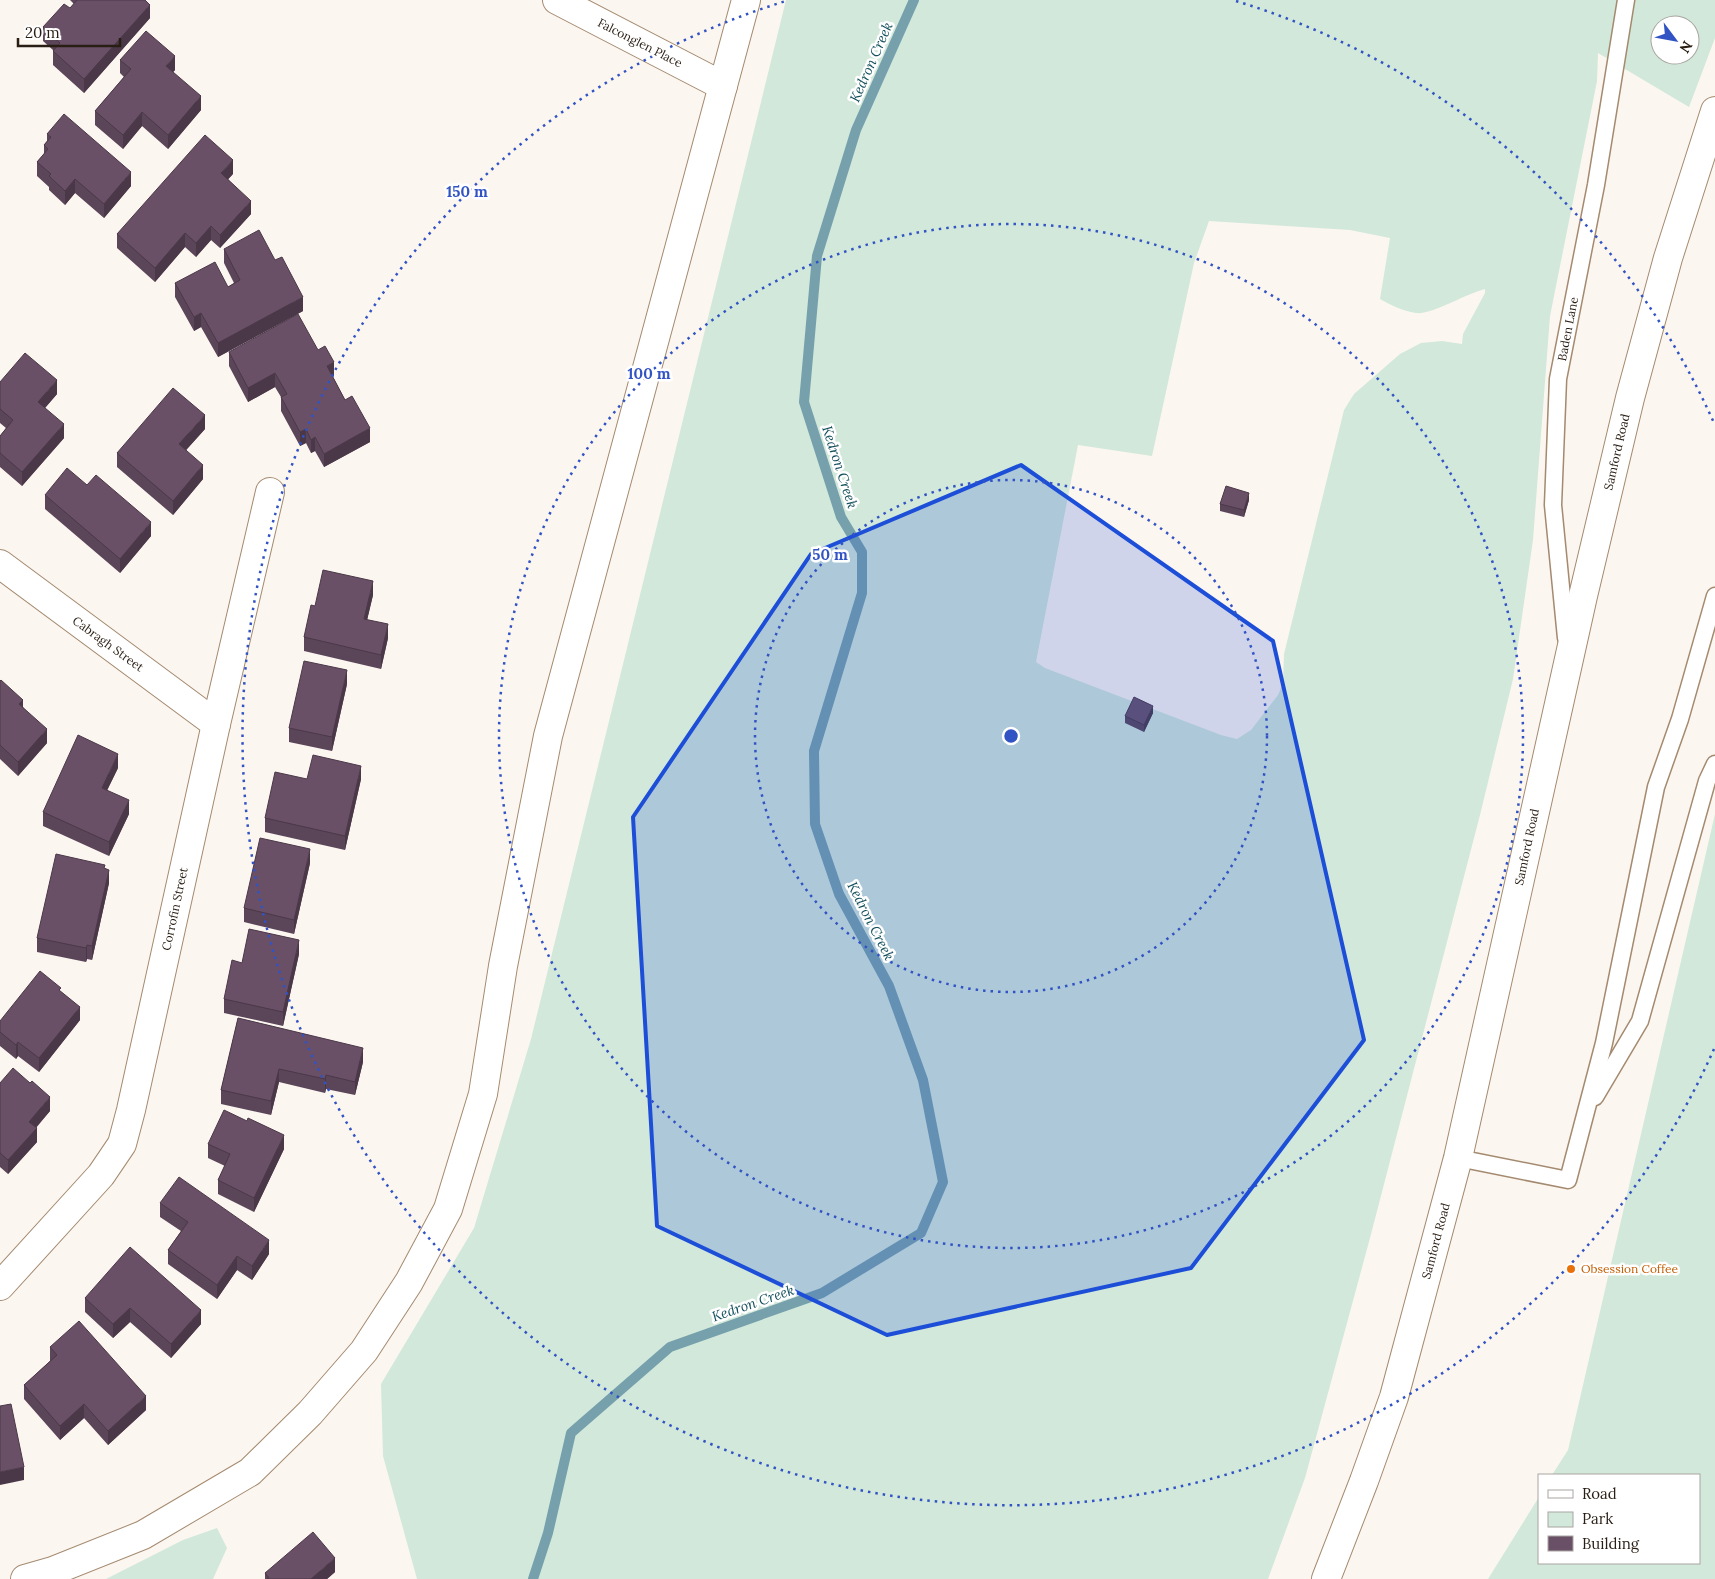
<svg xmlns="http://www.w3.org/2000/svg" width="1715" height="1579" font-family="Lora,serif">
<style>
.green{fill:#d1e8da;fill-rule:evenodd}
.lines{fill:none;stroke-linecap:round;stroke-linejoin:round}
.stream{stroke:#76a0ac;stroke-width:10}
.lane-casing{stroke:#a48a6f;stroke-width:19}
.street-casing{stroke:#a48a6f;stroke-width:30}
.primary-casing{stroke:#a48a6f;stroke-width:30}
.lane{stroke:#fff;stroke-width:16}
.street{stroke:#fff;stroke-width:28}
.primary{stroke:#fff;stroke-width:28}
.wall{fill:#5b4559}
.shaded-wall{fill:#4a3848}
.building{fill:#6a5067;stroke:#4a3848}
.marked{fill:#1d4ed8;fill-opacity:0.2;stroke:#1d4ed8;stroke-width:4;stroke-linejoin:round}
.ring{fill:none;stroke:#3253c4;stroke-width:2.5;stroke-dasharray:2.5 5}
.food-dot{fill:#e8710a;stroke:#fff;stroke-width:2}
.labels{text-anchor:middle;stroke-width:5;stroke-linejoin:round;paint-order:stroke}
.street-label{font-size:12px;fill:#291e14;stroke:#fff}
.food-label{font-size:12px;fill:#c56008;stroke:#fff;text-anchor:start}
.water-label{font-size:14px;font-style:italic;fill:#134f5d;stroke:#fff}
.centre{fill:#3253c4;stroke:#fff;stroke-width:2.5}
.ring-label{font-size:15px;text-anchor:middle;font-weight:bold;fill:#3253c4;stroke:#fff;stroke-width:5;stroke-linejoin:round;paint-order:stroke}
</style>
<rect width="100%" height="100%" fill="#fcf6f0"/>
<!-- green -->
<g class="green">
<path d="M786,0H1715V38L1689,107L1598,53L1597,81L1550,316L1533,540L1513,679L1480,815L1370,1238L1305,1478L1268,1579H417L383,1456L381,1384L474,1228L531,1039ZM1660,25H1690V55H1660ZM1209,221L1350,230L1390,238L1380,299C1391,305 1402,311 1416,313C1432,315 1467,293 1485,289V293L1463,334L1462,344L1442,341L1421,343L1400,354L1354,394L1344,410L1284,654L1283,683L1278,695L1251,730L1237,739L1221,735L1045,668L1036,662L1078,445L1152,456L1194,263Z"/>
<path d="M1715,814V1579H1488L1539,1497V1563H1699V1475H1552L1568,1450Z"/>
<path d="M217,1528L227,1548L213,1579H106L183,1540Z"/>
</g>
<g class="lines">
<!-- stream -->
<path class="stream" d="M533,1579L548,1533L571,1433L670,1347L822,1293L921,1233L943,1182L923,1080L889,986L839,894L815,824L814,751L862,593V552L841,517L804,402L817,256L856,130L914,0"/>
<!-- lane casing -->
<g class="lane-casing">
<g id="lane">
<path d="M1566,638L1553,505L1558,379L1596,185L1626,0"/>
<path d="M1595,1097L1640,1021L1707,781L1715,764"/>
<path d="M1458,1158L1568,1180L1604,1043L1656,787L1680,719L1715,596"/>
</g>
</g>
<!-- street casing -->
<g class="street-casing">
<g id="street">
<path d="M557,0L723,86"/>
<path d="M0,564L216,724"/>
<path d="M0,1286L101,1175L122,1144L131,1110L216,724L270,492"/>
<path d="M25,1579L53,1571L143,1535L250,1472L310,1413L364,1351L409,1282L448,1209L483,1094L503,966L548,736L746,0"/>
</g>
</g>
<!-- primary casing -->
<g class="primary-casing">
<path id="primary" d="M1326,1579L1364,1481L1394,1397L1458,1158L1583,596L1630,398L1668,258L1715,111"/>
</g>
<!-- lane -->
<use href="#lane" class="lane"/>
<!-- street -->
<use href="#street" class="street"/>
<!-- primary -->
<use href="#primary" class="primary"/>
</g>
<!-- wall -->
<g class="wall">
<path d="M70,0H145L150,18L84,93L53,65V50L43,41V27L70,8L74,4Z"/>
<path d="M120,60L175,70L173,72L201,110L168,149L142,126L123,149L95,125V111L124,77L120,73Z"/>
<path d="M47,134L131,186L104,218L75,193L65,205L49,190V187L37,176V162L44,154V145L47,141Z"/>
<path d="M233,174L228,179L251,214L220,248L211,240L196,257L185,247L155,282L117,248V234Z"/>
<path d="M224,249L303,311L218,357L201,327L194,331L175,297V283L228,287L234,283L224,263Z"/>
<path d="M318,350L334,376L333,377L345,400L370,442L324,467L315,451L311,453L306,443L300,446L281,411V397L275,387L248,402L229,366V352Z"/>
<path d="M0,382L57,394L45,408L64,438L22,486L0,467V436L6,428L0,423Z"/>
<path d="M205,429L186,450L203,479L173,515L117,467V453Z"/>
<path d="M45,495L151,536L120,573L45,509Z"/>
<path d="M1249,500L1244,517L1220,511V504Z"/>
<path d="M373,595L367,620L388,638L381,669L304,651V637L315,606Z"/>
<path d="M0,681L23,707L47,743L18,776L0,759Z"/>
<path d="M347,684L332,751L289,742V728Z"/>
<path d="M1153,713L1144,732L1125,723V716Z"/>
<path d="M118,768L107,790L129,814L109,856L43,826V812Z"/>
<path d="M307,779H361L345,850L265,832V818Z"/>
<path d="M310,863L294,934L244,922V908Z"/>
<path d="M105,868L109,883L92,960L87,959L86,962L37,952V938Z"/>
<path d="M299,954L283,1026L224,1013V999L242,963Z"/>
<path d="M61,992L80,1020L39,1072L18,1056L16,1059L0,1046V1021Z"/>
<path d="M238,1018L363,1062L355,1095L326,1089L325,1093L279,1082L271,1115L221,1104V1090Z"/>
<path d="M0,1083L50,1111L36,1128L37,1142L8,1174L0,1167Z"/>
<path d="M208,1144L284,1149L254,1212L218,1194V1180L225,1166L208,1158Z"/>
<path d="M160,1203L269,1254L252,1280L237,1270L217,1299L168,1264V1250L181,1231L160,1217Z"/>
<path d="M85,1298L201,1324L171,1358L130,1322L113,1338L85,1312Z"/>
<path d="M50,1347L146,1410L108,1445L84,1418L60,1440L24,1399V1385L50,1361Z"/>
<path d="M335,1572L327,1579H265V1573Z"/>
</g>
<!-- shaded-wall -->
<g class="shaded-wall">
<path d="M150,5V18L84,93V79Z"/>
<path d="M175,56V70L166,80V66Z"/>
<path d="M201,96V110L168,149V135Z"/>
<path d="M142,112V126L123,149V135Z"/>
<path d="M233,160V174L221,187V173Z"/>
<path d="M131,172V186L104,218V204Z"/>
<path d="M75,179V193L65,205V191Z"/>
<path d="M251,201V214L220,248V235Z"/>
<path d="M211,226V240L196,257V243Z"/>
<path d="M185,233V247L155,282V268Z"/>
<path d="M303,297V311L218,357V343Z"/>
<path d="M201,313V327L194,331V317Z"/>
<path d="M334,362V376L327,380V366Z"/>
<path d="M275,373V387L248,402V388Z"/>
<path d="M57,380V394L38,416V402Z"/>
<path d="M205,415V429L179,458V444Z"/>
<path d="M64,424V438L22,486V472Z"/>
<path d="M370,428V442L324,467V454Z"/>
<path d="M306,429V443L300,446V432Z"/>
<path d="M315,437V451L311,453V440Z"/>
<path d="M203,465V479L173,515V501Z"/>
<path d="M1249,493V500L1244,517V510Z"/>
<path d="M151,522V536L120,573V559Z"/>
<path d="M373,581V595L364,633V619Z"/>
<path d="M388,624V638L381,669V655Z"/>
<path d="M347,670V684L332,751V737Z"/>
<path d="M23,700V714L19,704Z"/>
<path d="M1153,706V713L1144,732V725Z"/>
<path d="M47,729V743L18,776V762Z"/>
<path d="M118,754V768L102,801V788Z"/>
<path d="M361,766V779L345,850V836Z"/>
<path d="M129,800V814L109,856V842Z"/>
<path d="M310,849V863L294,934V920Z"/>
<path d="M109,870V883L92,960V946Z"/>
<path d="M299,940V954L283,1026V1012Z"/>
<path d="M87,945V959L86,962V948Z"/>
<path d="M80,1007V1020L39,1072V1058Z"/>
<path d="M18,1042V1056L16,1059V1045Z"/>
<path d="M363,1048V1062L355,1095V1082Z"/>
<path d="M279,1069V1082L271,1115V1101Z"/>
<path d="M326,1075V1089L325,1093V1079Z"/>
<path d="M50,1097V1111L29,1135V1122Z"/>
<path d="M37,1128V1142L8,1174V1160Z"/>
<path d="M284,1135V1149L254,1212V1198Z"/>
<path d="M269,1240V1254L252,1280V1266Z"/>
<path d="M237,1256V1270L217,1299V1285Z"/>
<path d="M130,1308V1322L113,1338V1324Z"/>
<path d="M201,1310V1324L171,1358V1344Z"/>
<path d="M146,1396V1410L108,1445V1431Z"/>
<path d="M84,1404V1418L60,1440V1426Z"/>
<path d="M24,1467V1480L0,1485V1472Z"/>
<path d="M335,1558V1572L327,1579H311Z"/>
</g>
<!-- building -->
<g class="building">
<path d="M77,0H145L150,5L84,79L53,51L60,43L43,27L64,4L70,8Z"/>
<path d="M146,31L175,56L166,66L201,96L168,135L142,112L123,135L95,111L131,69L120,60Z"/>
<path d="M64,114L131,172L104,204L75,179L65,191L49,176L51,174L37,162L48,149L44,145L51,137L47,134Z"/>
<path d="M205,135L233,160L221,173L251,201L220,235L211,226L196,243L185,233L155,268L117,234Z"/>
<path d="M259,230L275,260L282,257L303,297L218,343L201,313L194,317L175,283L215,262L228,287L240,280L224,249Z"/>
<path d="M298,314L318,350L325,346L334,362L327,366L345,400L352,396L370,428L324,454L315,437L311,440L306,429L300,432L281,397L287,394L275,373L248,388L229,352Z"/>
<path d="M25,353L57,380L38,402L64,424L22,472L0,453V436L13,420L0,409V382Z"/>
<path d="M173,388L205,415L179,444L203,465L173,501L117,453Z"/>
<path d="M67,468L87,485L96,475L151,522L120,559L45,495Z"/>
<path d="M1226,486L1249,493L1244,510L1220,504Z"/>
<path d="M323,570L373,581L364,619L388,624L381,655L304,637L311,605L315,606Z"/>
<path d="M304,661L347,670L332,737L289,728Z"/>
<path d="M1,680L23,700L19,704L47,729L18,762L0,745V681Z"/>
<path d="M1134,697L1153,706L1144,725L1125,716Z"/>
<path d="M78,735L118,754L102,788L129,800L109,842L43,812Z"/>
<path d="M313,755L361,766L345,836L265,818L275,772L307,779Z"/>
<path d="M260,838L310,849L294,920L244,908Z"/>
<path d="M56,854L105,865L104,868L109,870L92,946L87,945L86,948L37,938Z"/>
<path d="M249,929L299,940L283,1012L224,999L232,960L242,963Z"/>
<path d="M40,971L61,988L59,990L80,1007L39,1058L18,1042L16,1045L0,1032V1021Z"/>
<path d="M238,1018L363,1048L355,1082L326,1075L325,1079L279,1069L271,1101L221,1090Z"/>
<path d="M13,1068L30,1083L32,1081L50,1097L29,1122L37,1128L8,1160L0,1153V1083Z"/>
<path d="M224,1110L247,1121L248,1118L284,1135L254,1198L218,1180L230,1154L208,1144Z"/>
<path d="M179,1177L269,1240L252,1266L237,1256L217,1285L168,1250L188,1222L160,1203Z"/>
<path d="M130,1247L201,1310L171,1344L130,1308L113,1324L85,1298Z"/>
<path d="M79,1321L146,1396L108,1431L84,1404L60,1426L24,1385L57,1355L50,1347Z"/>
<path d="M11,1404L24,1467L0,1472V1406Z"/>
<path d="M313,1532L335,1558L311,1579H267L269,1578L265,1573Z"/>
</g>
<!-- marked area -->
<path class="marked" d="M1021,465L1273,641L1364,1040L1191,1268L887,1335L657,1226L633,817L811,554Z"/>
<!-- distance rings -->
<g class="ring">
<circle cx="1011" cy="736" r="256"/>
<circle cx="1011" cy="736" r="512"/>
<path d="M1714 1049A769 769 0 1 1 786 1M1236 1A769 769 0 0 1 1714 423"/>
</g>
<!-- markers -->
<circle class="food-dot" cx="1571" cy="1269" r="5"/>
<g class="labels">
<!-- street labels -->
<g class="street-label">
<text transform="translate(640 43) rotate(27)" y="4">Falconglen Place</text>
<text transform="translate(1568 329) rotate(-79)" y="4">Baden Lane</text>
<text transform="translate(1617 452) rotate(-77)" y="4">Samford Road</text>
<text transform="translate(108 644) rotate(36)" y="4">Cabragh Street</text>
<text transform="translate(1527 847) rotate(-78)" y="4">Samford Road</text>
<text transform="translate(175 909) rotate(-78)" y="4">Corrofin Street</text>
<text transform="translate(1436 1241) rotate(-75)" y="4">Samford Road</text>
</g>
<!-- food labels -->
<g class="food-label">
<text x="1581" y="1273">Obsession Coffee</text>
</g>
<!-- water labels -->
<g class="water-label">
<text transform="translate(871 62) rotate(-66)" y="5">Kedron Creek</text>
<text transform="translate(840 467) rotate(72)" y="5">Kedron Creek</text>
<text transform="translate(871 921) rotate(63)" y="5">Kedron Creek</text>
<text transform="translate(753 1303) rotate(-19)" y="5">Kedron Creek</text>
</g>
</g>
<circle cx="1011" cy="736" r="8" class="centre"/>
<g class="ring-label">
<text x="467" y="197">150 m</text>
<text x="649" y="379">100 m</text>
<text x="830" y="560">50 m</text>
</g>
<!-- legend -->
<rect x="1538" y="1474" width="162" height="90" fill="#ffffff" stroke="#a9a5a1"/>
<rect x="1548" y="1490" width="25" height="8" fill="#ffffff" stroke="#a9a5a1"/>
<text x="1582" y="1499" font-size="15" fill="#291e14">Road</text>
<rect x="1548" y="1512" width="25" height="15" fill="#d1e8da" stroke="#a9a5a1"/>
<text x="1582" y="1524" font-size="15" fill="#291e14">Park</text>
<rect x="1548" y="1536" width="25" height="15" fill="#6a5067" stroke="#a9a5a1"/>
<text x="1582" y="1549" font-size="15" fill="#291e14">Building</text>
<!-- north arrow -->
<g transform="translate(1675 40) rotate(122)"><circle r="24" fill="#ffffff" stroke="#a9a5a1"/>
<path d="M0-4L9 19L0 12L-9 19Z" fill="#3253c4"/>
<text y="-8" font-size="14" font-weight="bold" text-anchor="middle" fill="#291e14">N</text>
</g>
<!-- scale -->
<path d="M18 38v8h102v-8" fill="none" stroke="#291e14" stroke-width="2.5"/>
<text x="25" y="38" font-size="15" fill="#291e14" stroke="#ffffff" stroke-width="4" paint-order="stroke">20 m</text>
</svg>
